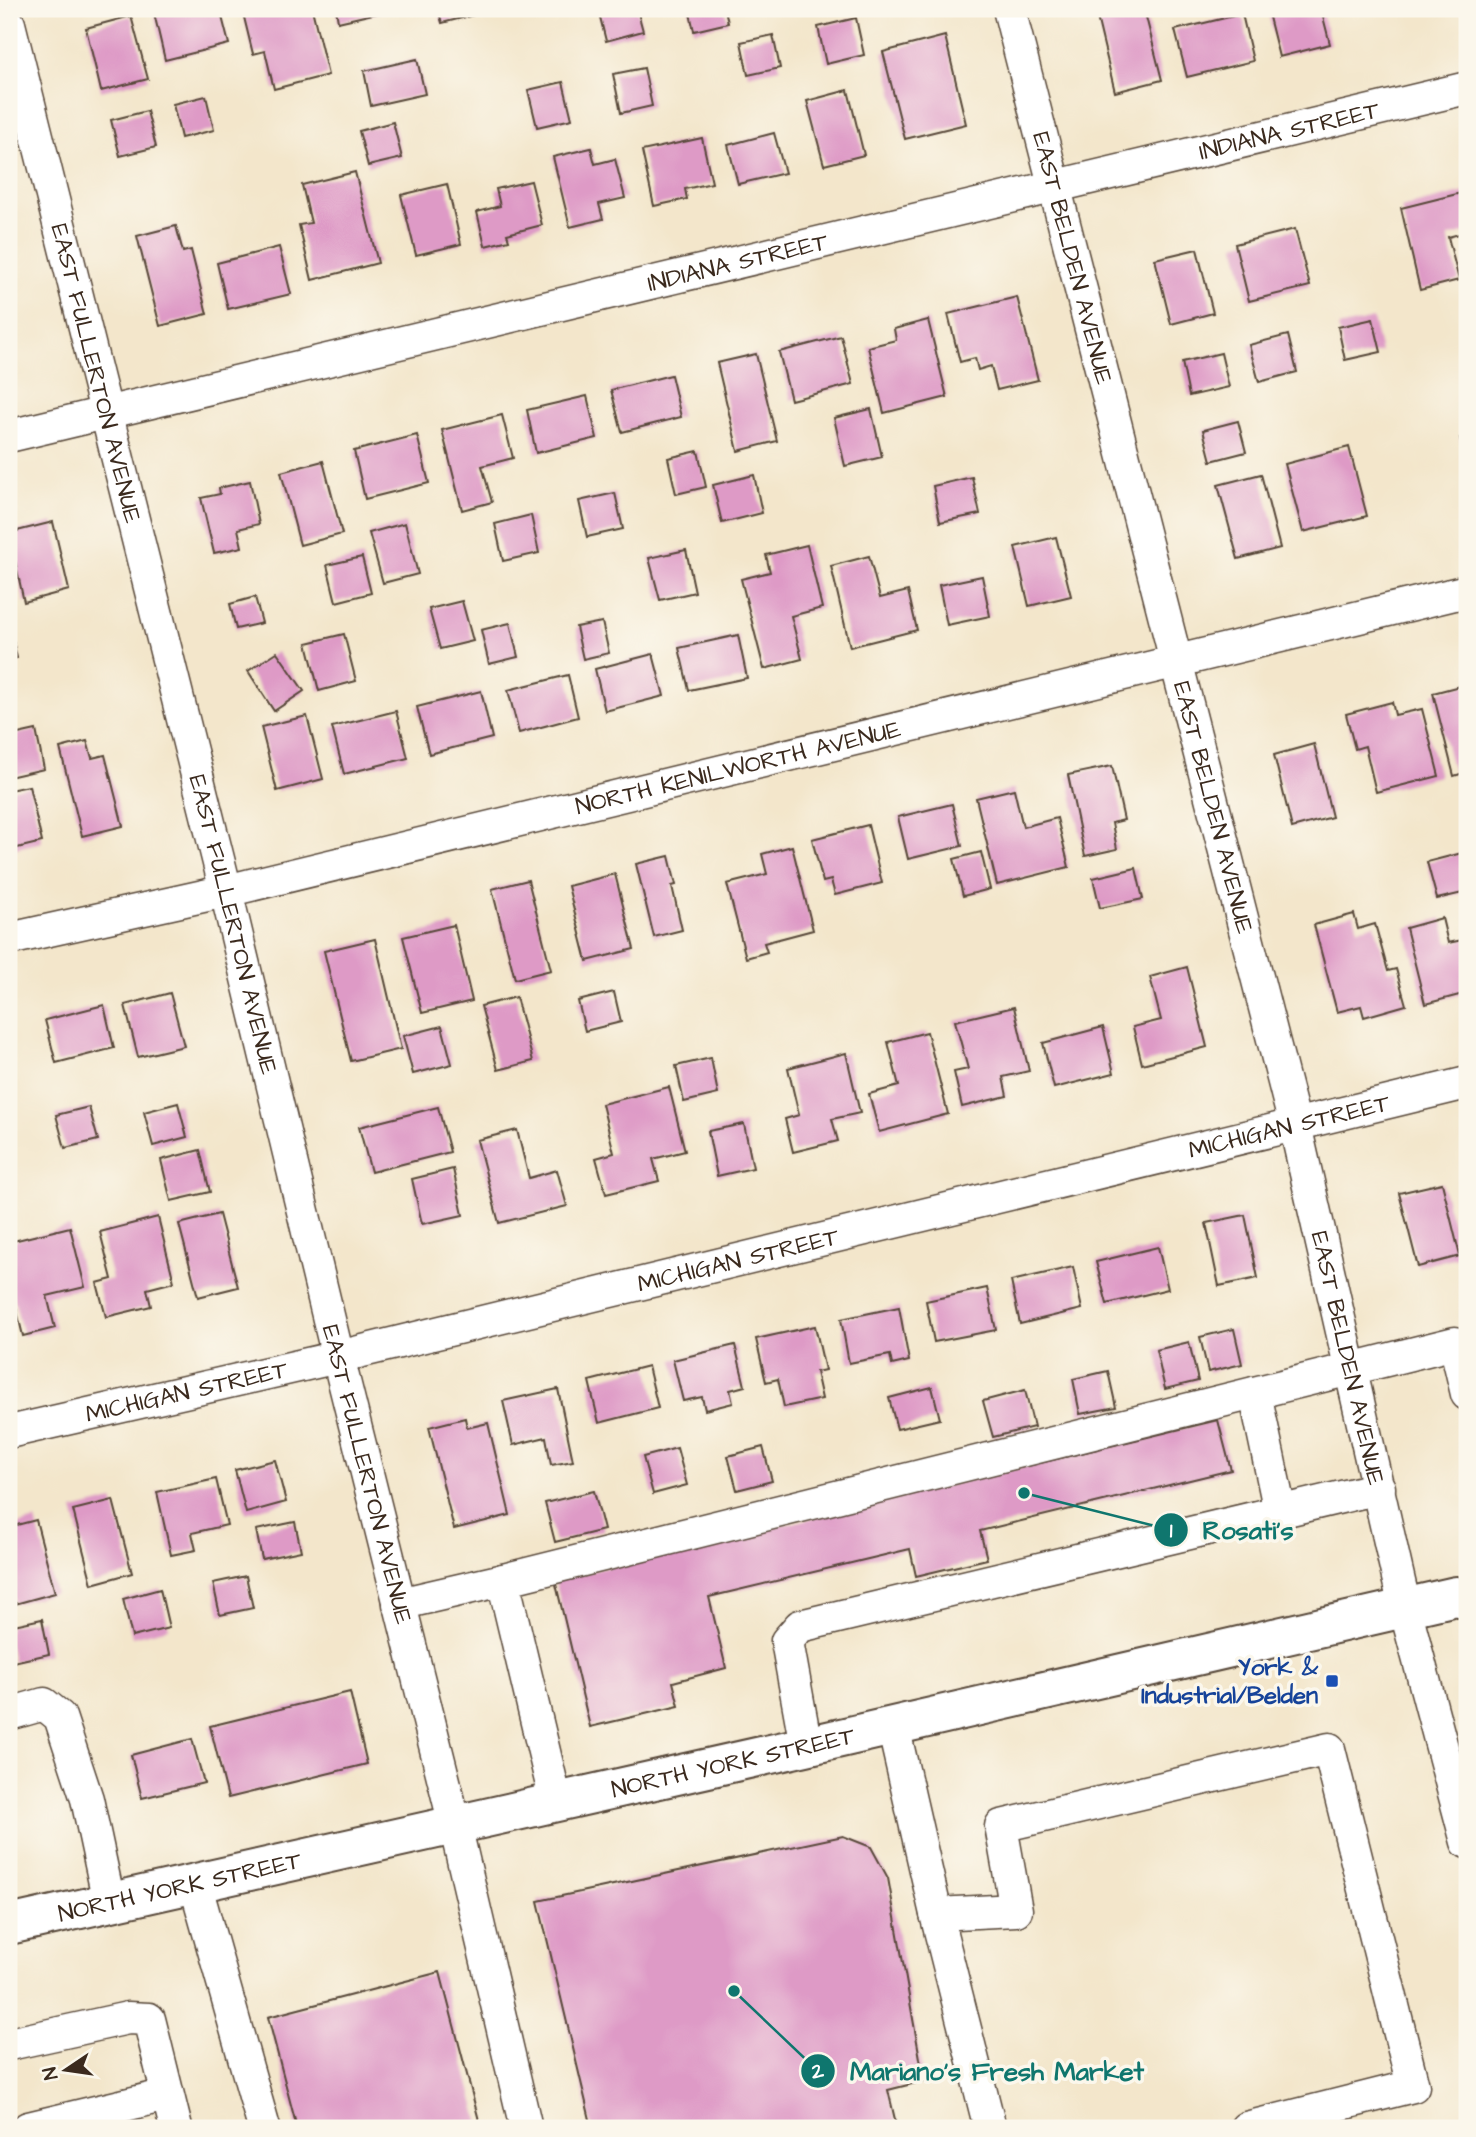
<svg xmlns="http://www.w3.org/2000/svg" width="1476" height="2137" font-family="'Architects Daughter',sans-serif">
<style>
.building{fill:#de9ac6}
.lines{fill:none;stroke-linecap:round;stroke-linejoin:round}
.minor-casing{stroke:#574638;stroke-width:35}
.major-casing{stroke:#574638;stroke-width:42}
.minor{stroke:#fff;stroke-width:32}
.major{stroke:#fff;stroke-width:38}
.transit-dot{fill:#1a4fb4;stroke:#fbf7ec;stroke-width:2.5}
.labels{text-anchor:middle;stroke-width:7;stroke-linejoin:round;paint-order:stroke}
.street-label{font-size:24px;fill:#3b2a1e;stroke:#fbf7ec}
.transit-label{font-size:24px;font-weight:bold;fill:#164399;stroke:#fbf7ec;text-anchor:end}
.leader{fill:none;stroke:#0f766e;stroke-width:2.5}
.callout-dot{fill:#0f766e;stroke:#fbf7ec;stroke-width:2.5}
.mark-label{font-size:21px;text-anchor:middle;font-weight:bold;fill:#fff}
.callout-label{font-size:26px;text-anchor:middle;font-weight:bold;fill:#0f766e;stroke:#fbf7ec;stroke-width:7;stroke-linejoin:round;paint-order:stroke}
</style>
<rect width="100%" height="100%" fill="#fbf7ec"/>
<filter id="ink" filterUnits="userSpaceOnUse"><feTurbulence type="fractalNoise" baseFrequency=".0143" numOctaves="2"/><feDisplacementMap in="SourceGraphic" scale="14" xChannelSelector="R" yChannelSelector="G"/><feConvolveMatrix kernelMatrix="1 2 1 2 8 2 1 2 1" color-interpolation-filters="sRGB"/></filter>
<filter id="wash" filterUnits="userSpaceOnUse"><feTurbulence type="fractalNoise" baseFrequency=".00686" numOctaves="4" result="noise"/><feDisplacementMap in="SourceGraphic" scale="28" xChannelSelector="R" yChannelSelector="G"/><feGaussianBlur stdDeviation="1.57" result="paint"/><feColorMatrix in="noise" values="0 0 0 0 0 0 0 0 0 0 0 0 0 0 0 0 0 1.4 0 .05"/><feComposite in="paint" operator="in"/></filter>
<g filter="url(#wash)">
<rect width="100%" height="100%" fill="#f3e6cb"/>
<g id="blocks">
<!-- building -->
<g class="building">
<path d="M172,9H220L229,44L165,60L154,13Z"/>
<path d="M242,9H312L328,75L274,89L265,51L253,54Z"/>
<path d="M336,9H385L386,11L338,22Z"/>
<path d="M438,9H493L494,10L442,23Z"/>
<path d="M598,9H637L643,31L606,41Z"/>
<path d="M689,9H725L728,23L694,31Z"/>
<path d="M1131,9H1144L1162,80L1115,92L1097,17Z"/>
<path d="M1267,9H1321L1330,44L1279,57Z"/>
<path d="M1242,14L1253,61L1187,77L1175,30Z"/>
<path d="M131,16L148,79L101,91L86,28Z"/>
<path d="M856,18L864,55L826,64L818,27Z"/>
<path d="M773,35L780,68L748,75L741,42Z"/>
<path d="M945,36L966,124L905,139L883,52Z"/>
<path d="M417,59L425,94L371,106L364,71Z"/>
<path d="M644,68L652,106L621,113L613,74Z"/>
<path d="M563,82L572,119L537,127L528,90Z"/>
<path d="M848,90L864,155L824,165L807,101Z"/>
<path d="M206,96L214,130L181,138L173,104Z"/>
<path d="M147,111L156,147L120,156L111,120Z"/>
<path d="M393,122L402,158L368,166L359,131Z"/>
<path d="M774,133L785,173L738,184L728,145Z"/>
<path d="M702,138L712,183L685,189L687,199L654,206L642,151Z"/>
<path d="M591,148L595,164L615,159L625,198L599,204L603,219L570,227L553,157Z"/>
<path d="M355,172L378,263L312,280L299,225L311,223L302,185Z"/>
<path d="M531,181L542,225L507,234L509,240L485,246L477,212L500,206L496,189Z"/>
<path d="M447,184L461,244L416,255L401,195Z"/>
<path d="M1465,192L1467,202V232L1448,237L1459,280L1420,290L1401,208Z"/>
<path d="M176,226L183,252L191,250L207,314L160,326L137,236Z"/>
<path d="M1295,229L1310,286L1249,301L1235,244Z"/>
<path d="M279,247L291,294L228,309L217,263Z"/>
<path d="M1197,249L1213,313L1171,324L1155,259Z"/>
<path d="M1017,297L1038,380L997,390L991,366L978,370L975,358L960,362L948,314Z"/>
<path d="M1373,319L1381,352L1345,360L1338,327Z"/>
<path d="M928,320L947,397L884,413L868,347L896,340L894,329Z"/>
<path d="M1288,335L1297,372L1259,382L1249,345Z"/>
<path d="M841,336L853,384L791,400L779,352Z"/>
<path d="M1221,353L1229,387L1189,396L1182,362Z"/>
<path d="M756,354L777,441L738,451L717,363Z"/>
<path d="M671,375L681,417L622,432L611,390Z"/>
<path d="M587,396L597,438L536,453L527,410Z"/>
<path d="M871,409L882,457L845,466L834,418Z"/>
<path d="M502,415L513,458L482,466L492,502L462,510L442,430Z"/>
<path d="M1238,421L1246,452L1211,461L1203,430Z"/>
<path d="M417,435L429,483L365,499L354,451Z"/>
<path d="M1467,436V465H1466L1460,438Z"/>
<path d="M1349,447L1367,516L1303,532L1285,464Z"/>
<path d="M698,451L706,487L676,494L668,458Z"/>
<path d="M323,461L342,534L300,545L281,472Z"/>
<path d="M1261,474L1280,548L1238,559L1218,485Z"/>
<path d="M754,475L762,513L722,523L713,485Z"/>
<path d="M972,477L980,514L940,522L933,486Z"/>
<path d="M250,481L259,524L238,529L242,547L214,553L201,498L220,494L219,488Z"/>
<path d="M615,493L623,529L587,537L579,501Z"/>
<path d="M531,515L539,553L503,561L495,524Z"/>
<path d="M53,522L69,590L24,602L9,533Z"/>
<path d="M405,523L418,574L383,583L369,533Z"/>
<path d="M1056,537L1071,596L1029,606L1015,547Z"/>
<path d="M807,545L822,608L791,616L802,659L764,669L741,579L770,572L766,555Z"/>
<path d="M686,550L695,592L660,600L649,558Z"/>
<path d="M869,556L880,598L908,591L917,630L850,647L831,566Z"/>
<path d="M362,557L371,593L336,602L327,565Z"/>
<path d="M982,576L990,616L947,625L939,585Z"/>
<path d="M255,597L262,623L236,629L230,604Z"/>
<path d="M462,601L473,641L440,649L429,609Z"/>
<path d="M602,622L609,653L583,659L576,627Z"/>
<path d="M9,623L17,658L9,660Z"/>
<path d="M510,623L518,657L489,664L481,630Z"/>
<path d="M344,634L356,681L319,691L307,643Z"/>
<path d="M738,635L747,678L689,690L679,648Z"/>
<path d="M277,652L304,691L274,711L248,671Z"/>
<path d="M653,654L664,696L605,711L595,669Z"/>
<path d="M568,675L578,717L519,733L508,690Z"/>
<path d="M1467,684V772L1454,776L1433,693Z"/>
<path d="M481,691L492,738L429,754L417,707Z"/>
<path d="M1392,702L1395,715L1422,709L1439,776L1376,792L1365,746L1355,749L1346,714Z"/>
<path d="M396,711L408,758L344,774L332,727Z"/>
<path d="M307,716L323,779L277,791L261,727Z"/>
<path d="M36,730L44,769L9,777V736Z"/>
<path d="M87,741L92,758L105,755L123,826L82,836L60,748Z"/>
<path d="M1314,744L1332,817L1292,828L1274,755Z"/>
<path d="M1112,766L1124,820L1112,823L1117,849L1085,856L1068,775Z"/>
<path d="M29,786L42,842L9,850V790Z"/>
<path d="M1014,789L1023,827L1057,818L1069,867L997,885L976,798Z"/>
<path d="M952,804L962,846L908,859L898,817Z"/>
<path d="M868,825L882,883L835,895L831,880L823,882L812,839Z"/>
<path d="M792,846L813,930L764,943L767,952L746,958L727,884L767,874L762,854Z"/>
<path d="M981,852L990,889L963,896L954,859Z"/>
<path d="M1462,853L1467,874V892L1437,899L1427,862Z"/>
<path d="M669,856L676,885L672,886L682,930L654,937L636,864Z"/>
<path d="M1136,868L1143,899L1100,908L1093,878Z"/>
<path d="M615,874L634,949L587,961L568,886Z"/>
<path d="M528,880L551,970L515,979L492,889Z"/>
<path d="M1354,914L1358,929L1375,924L1388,971L1396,969L1406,1005L1364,1017L1361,1006L1337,1012L1314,925Z"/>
<path d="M1442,918L1448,943L1467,939V993L1425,1004L1406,928Z"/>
<path d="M454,925L472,1001L422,1013L403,937Z"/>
<path d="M375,939L401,1049L351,1061L324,951Z"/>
<path d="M1187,967L1207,1047L1142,1064L1133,1027L1161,1020L1150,977Z"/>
<path d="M614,992L621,1022L585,1031L578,1001Z"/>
<path d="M170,993L184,1046L138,1057L125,1005Z"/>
<path d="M516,997L533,1061L498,1070L481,1006Z"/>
<path d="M104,1005L114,1048L56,1063L45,1020Z"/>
<path d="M1014,1007L1029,1071L1003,1077L1007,1096L962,1107L954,1072L968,1069L955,1021Z"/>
<path d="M442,1026L452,1064L413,1074L403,1036Z"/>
<path d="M1103,1027L1114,1073L1054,1088L1043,1043Z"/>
<path d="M927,1032L948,1114L879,1132L869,1094L899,1086L888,1042Z"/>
<path d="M846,1053L860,1113L832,1119L838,1141L793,1152L785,1119L799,1115L788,1068Z"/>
<path d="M711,1058L718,1094L684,1102L676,1066Z"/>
<path d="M669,1087L685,1151L653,1159L659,1181L606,1194L596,1158L614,1153L602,1104Z"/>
<path d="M178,1103L187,1137L153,1146L144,1112Z"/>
<path d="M89,1107L98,1140L65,1148L56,1115Z"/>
<path d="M438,1107L450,1152L371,1172L359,1127Z"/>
<path d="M744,1124L753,1168L717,1176L708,1131Z"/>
<path d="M517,1130L529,1178L557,1170L567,1206L499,1223L477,1140Z"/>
<path d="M200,1150L210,1192L171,1201L161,1160Z"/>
<path d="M453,1169L463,1215L422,1224L412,1179Z"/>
<path d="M1442,1183L1460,1256L1418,1267L1399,1193Z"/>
<path d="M219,1214L238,1287L198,1297L179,1224Z"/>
<path d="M1245,1215L1258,1278L1219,1286L1206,1223Z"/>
<path d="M158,1217L174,1282L147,1289L151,1306L106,1317L97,1283L112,1279L100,1232Z"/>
<path d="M70,1227L85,1287L47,1296L55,1328L23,1336L9,1278V1242Z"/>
<path d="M1158,1247L1168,1289L1107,1304L1096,1262Z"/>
<path d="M1073,1267L1082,1309L1020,1324L1011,1281Z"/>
<path d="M987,1288L996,1330L934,1342L926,1301Z"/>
<path d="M899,1307L909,1361L892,1365L890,1355L849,1363L841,1319Z"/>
<path d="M815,1326L825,1370L816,1372L822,1399L784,1407L778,1379L766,1382L756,1339Z"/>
<path d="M1234,1329L1242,1364L1208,1372L1200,1337Z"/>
<path d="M1189,1342L1198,1381L1165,1389L1156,1350Z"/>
<path d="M735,1345L745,1386L730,1390L733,1403L705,1410L702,1397L683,1401L673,1360Z"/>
<path d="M648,1366L658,1408L599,1423L589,1381Z"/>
<path d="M1108,1371L1116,1407L1080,1414L1073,1379Z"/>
<path d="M932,1387L940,1419L897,1429L889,1398Z"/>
<path d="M558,1389L573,1461L551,1465L546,1437L513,1445L503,1401Z"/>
<path d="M1025,1390L1034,1427L993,1437L983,1401Z"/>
<path d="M465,1418L467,1428L488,1423L510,1515L454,1529L429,1427Z"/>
<path d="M1218,1420L1231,1470L980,1531L987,1559L916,1576L910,1549L709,1597L726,1668L673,1682L679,1706L590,1727L555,1580Z"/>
<path d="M763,1447L772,1481L737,1490L728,1456Z"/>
<path d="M677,1448L687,1485L653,1494L643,1457Z"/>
<path d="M275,1460L286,1502L246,1513L235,1470Z"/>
<path d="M216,1479L227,1525L192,1533L196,1550L171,1555L157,1492Z"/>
<path d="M594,1491L604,1530L555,1542L545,1503Z"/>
<path d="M113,1500L132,1573L92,1584L73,1510Z"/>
<path d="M36,1520L55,1593L15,1604L9,1580V1527Z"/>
<path d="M295,1522L301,1551L262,1559L256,1530Z"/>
<path d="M246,1576L253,1608L220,1615L213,1583Z"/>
<path d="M160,1589L169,1628L132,1637L123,1599Z"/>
<path d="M42,1619L49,1654L13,1662L9,1642V1626Z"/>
<path d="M350,1692L367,1764L228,1798L210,1726Z"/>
<path d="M192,1739L204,1783L142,1798L131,1755Z"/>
<path d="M843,1836L871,1847L888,1878L924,2081L888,2090L897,2128H592L538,1901Z"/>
<path d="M440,1972L481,2128H297L268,2017Z"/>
</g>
</g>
</g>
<g filter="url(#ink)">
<use href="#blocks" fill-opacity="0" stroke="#574638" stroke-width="2"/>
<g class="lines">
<!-- minor casing -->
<g class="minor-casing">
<g id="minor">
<path id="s1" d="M1009,9L1295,1125L1405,1608L1467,1842"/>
<path id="s2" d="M9,24L226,891L338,1357L455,1825L526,2128"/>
<path id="s3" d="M9,436L1467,88"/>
<path id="s4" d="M9,939L226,891L1467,591"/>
<path d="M1255,1393L1280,1512"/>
<path id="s5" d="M9,1432L338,1357L1467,1083"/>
<path d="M503,1580L556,1802"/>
<path d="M399,1604L503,1580L1455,1343L1467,1394"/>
<path d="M9,1714L44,1704L60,1717L87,1799L109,1902"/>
<path d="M893,1726L936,1914L990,2128"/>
<path d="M806,1746L787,1641L800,1626L1379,1488"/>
<path d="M195,1883L264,2128"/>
<path d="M936,1914L1016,1910L1001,1826L1329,1749L1413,2086L1246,2128"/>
<path d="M9,2044L128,2018L149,2019L176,2128"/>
<path d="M28,2128L167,2095"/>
</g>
</g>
<!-- major casing -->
<g class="major-casing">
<g id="major">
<path id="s6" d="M9,1925L806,1746L1456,1596L1467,1599"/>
</g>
</g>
<!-- minor -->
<use href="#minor" class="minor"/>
<!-- major -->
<use href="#major" class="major"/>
</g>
</g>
<!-- markers -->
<rect class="transit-dot" x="1325" y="1674" width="14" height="14" rx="3.5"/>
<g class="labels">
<!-- street labels -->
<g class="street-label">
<text dy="8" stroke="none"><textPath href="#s3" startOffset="1316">INDIANA STREET</textPath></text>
<text dy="8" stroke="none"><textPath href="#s1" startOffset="257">EAST BELDEN AVENUE</textPath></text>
<text dy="8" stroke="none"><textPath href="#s3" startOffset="749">INDIANA STREET</textPath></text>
<text dy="8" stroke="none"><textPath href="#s2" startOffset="360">EAST FULLERTON AVENUE</textPath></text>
<text dy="8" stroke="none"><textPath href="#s4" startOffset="749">NORTH KENILWORTH AVENUE</textPath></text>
<text dy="8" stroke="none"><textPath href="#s1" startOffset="824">EAST BELDEN AVENUE</textPath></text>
<text dy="8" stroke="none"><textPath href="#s2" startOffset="928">EAST FULLERTON AVENUE</textPath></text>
<text dy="8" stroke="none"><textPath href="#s5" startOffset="1316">MICHIGAN STREET</textPath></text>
<text dy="8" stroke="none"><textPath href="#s5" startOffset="749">MICHIGAN STREET</textPath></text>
<text dy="8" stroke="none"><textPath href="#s1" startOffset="1391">EAST BELDEN AVENUE</textPath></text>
<text dy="8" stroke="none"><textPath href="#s5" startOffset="182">MICHIGAN STREET</textPath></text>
<text dy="8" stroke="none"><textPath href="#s2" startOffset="1494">EAST FULLERTON AVENUE</textPath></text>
<text dy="8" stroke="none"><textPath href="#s6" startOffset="742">NORTH YORK STREET</textPath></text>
<text dy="8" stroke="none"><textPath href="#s6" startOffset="175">NORTH YORK STREET</textPath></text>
</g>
<!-- transit labels -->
<g class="transit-label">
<text x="1318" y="1675">York &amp;<tspan x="1318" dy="28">Industrial/Belden</tspan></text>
</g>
</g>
<!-- callouts -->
<path class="leader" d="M1024 1493L1171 1530M734 1991L818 2071"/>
<g class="callout-dot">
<circle cx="1024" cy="1493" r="7"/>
<circle cx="734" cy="1991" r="7"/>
<circle cx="1171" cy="1530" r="18"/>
<circle cx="818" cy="2071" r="18"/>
</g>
<g class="mark-label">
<text x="1171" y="1537">1</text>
<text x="818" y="2078">2</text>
</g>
<g class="callout-label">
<text x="1248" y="1539">Rosati's</text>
<text x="997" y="2080">Mariano's Fresh Market</text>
</g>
<!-- margin -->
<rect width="1476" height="2137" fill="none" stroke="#fbf7ec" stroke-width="35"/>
<!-- north arrow -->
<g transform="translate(66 2070) rotate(257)" stroke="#fbf7ec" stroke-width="5" paint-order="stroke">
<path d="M0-5L12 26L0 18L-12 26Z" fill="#3b2a1e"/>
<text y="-10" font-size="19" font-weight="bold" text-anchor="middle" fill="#3b2a1e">N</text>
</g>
</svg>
